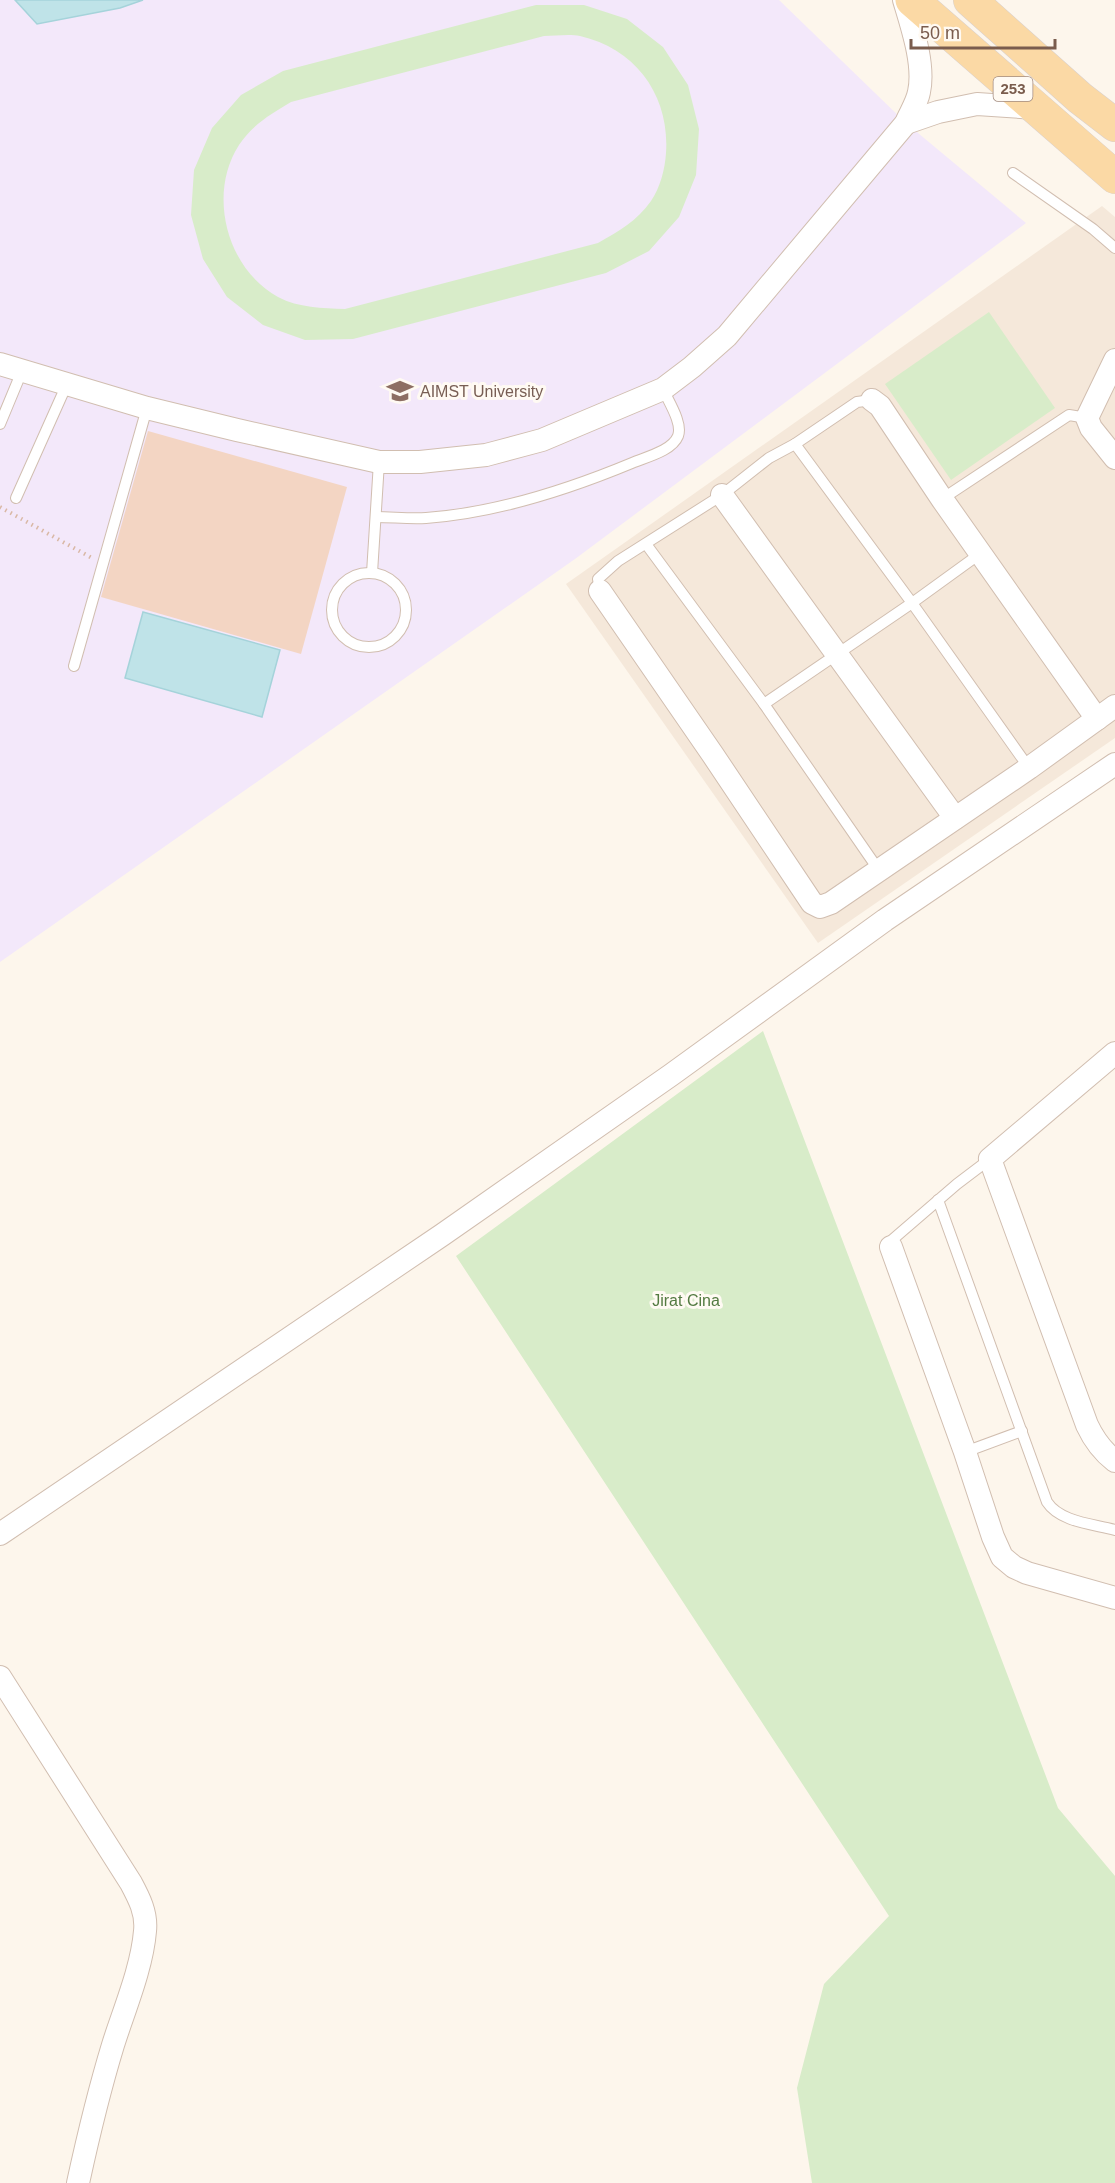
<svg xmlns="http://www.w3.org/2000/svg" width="1115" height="2183" font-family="Helvetica,sans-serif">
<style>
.residential{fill:#f5e8da}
.education{fill:#f3e8fa}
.green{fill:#d8ecc9;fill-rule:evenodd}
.water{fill:#bfe3e8;stroke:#a5d3da;stroke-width:1.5}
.building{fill:#f3d5c3}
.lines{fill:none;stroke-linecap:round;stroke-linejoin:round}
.lane-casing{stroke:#d1beb0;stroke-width:12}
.street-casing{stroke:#d1beb0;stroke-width:24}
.primary-casing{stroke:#dad1cd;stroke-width:34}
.path{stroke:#d9b8a5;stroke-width:4;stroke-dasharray:1.5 4.5;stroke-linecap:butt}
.lane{stroke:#fff;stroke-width:10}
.street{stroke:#fff;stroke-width:22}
.primary{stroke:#fbd9a5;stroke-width:33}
.labels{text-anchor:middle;stroke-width:6;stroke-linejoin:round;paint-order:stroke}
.shield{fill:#fffaf3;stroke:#a28b7f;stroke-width:1.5}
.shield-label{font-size:15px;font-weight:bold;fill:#7a5c4d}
.education-label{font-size:16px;fill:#785e54;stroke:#fffaf3;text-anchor:start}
.park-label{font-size:16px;fill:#537a41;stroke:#fffaf3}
</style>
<rect width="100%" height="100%" fill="#fdf6ec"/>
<!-- residential -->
<path class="residential" d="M1102,206L1115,217V738L818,943L566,584Z"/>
<!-- education -->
<path class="education" d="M0,0H779L906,123L1026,223L575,559L0,962Z"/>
<!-- green -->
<g class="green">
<path d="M536,5H584L627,19L663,47L688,85L699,129L696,175L679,217L649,251L606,273L353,339L305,340L263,325L227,297L203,259L191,215L194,170L212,128L241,95L283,71ZM544,36C555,36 569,34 580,36C637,49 670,97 666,153C665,169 660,188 651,201C637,221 619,231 598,243L345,309C322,308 299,308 278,297C227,269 207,195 239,145C252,125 271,114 291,102Z"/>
<path d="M989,312L1055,408L951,480L885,384Z"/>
<path d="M763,1031L1058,1808L1115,1876V2183H812L797,2088L824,1984L889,1916L456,1256Z"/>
</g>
<!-- water -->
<g class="water">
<path d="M15,0H143L120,8L37,24Z"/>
<path d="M143,612L280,650L262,717L125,678Z"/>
</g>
<!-- building -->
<path class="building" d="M148,431L347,487L301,654L101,597Z"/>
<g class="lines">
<!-- lane casing -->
<g class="lane-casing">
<g id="lane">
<path d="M1013,173L1093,229L1115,248"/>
<path d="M872,400L857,402L795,444L912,603L1029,768"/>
<path d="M0,424L22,371"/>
<path d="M16,498L67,384"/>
<path d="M942,499L1069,415L1087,418"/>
<path d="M376,517C392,517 409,519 426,518C497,513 567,490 632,463C646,457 672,451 678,436C683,423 668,401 663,389"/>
<path d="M646,544L764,704L878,869"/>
<path d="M372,573L379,462"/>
<circle cx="369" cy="610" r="37"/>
<path d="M600,591L598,579L618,561L722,495L769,458L795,444"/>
<path d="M74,666L147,408"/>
<path d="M764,704L912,603L981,553"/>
<path d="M938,1200L1047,1502C1060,1522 1093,1524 1115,1530"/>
<path d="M891,1247L892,1240L957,1184L990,1159"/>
<path d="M965,1452L1022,1431"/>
</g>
</g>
<!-- street casing -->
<g class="street-casing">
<g id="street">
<path d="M906,123L938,112L977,104L1035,108"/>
<path d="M1115,360L1087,418L1091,428L1115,458"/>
<path d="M0,364L147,408L237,430L379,462H420L486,455L542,440L663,389L692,367L727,336L906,123C910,113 917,103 919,92C925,65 912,27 904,0"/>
<path d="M872,400L880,406L942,499L1097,719"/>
<path d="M722,495L955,818"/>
<path d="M600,591L713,755L812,903L820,907L831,903L1029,768L1115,706"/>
<path d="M1115,1053L990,1159L1087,1425C1094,1440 1102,1451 1115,1461"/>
<path d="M891,1247L965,1452L993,1537L1002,1557L1014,1567L1027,1573L1115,1598"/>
<path d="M0,1534L442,1235L671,1075L885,920L1115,764"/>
<path d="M0,1677L131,1883C139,1898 147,1913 145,1931C142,1968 124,2010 113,2045C99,2091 88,2137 78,2183"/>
</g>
</g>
<!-- primary casing -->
<g class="primary-casing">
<g id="primary">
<path d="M912,0L1115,177"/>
<path d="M970,0L1080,98L1115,125"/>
</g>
</g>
<!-- path -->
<path class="path" d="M0,507L92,558"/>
<!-- lane -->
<use href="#lane" class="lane"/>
<!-- street -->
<use href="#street" class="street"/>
<!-- primary -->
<use href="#primary" class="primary"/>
</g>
<!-- icons -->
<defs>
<g id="university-bare" transform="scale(2.07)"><path d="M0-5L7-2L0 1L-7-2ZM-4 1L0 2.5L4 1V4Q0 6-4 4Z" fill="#8d6e63" stroke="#fffaf3" stroke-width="2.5" paint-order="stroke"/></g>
</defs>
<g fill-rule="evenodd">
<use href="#university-bare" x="400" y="391"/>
</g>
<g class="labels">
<!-- shield labels -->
<rect class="shield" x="993.5" y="77" width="39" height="24" rx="4.5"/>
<g class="shield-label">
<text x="1013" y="94">253</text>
</g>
<!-- education labels -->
<g class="education-label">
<text x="420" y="397">AIMST University</text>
</g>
<!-- park labels -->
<g class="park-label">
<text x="686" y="1306">Jirat Cina</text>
</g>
</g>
<!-- scale -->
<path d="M911 39v9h144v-9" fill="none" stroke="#7a5c4d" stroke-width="3"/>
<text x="920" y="39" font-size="18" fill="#7a5c4d" stroke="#fffaf3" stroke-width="4.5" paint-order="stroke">50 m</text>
</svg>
